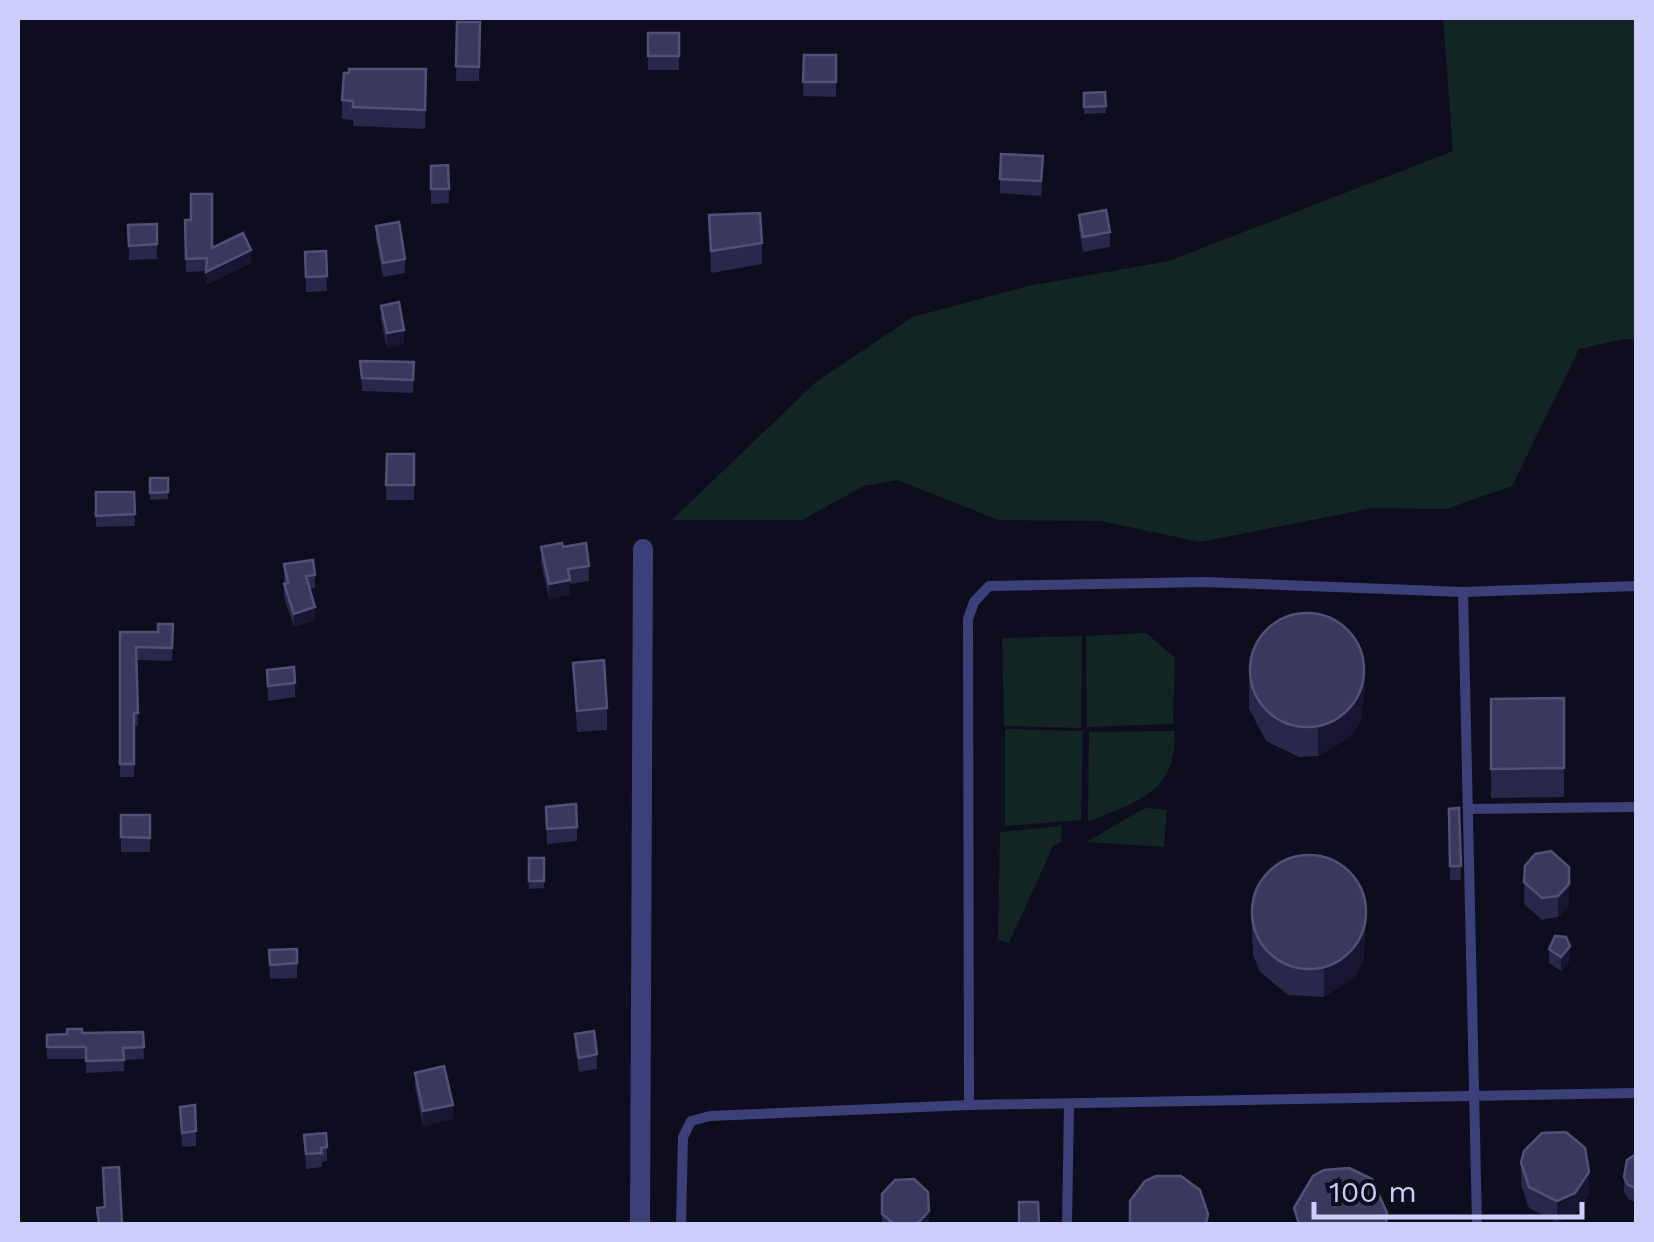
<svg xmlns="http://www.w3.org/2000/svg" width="1654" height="1242" font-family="'Work Sans',sans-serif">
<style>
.green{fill:#112623}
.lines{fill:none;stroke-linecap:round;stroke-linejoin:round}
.lane{stroke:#3b4079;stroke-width:10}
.street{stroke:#3b4079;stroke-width:20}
.wall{fill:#29274a}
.shaded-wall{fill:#171530}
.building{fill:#3b385d;stroke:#525076;stroke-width:2.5}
</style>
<rect width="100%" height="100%" fill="#0e0d1d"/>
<!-- green -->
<g class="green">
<path d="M1443,18H1636V340L1623,339L1579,349L1512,486L1446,509L1373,508L1200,542L1101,521L999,520L897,480L864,486L802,520H672L816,382L913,317L1028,286L1169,261L1453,151Z"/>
<path d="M1146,633L1175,658L1173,724L1087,727L1086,636Z"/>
<path d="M1082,636L1081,728L1004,726L1002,638Z"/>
<path d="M1005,729L1083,731L1081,820L1005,826Z"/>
<path d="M1174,731C1179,792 1135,802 1088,822L1089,732Z"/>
<path d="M1145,808L1167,810L1164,847L1086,842Z"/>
<path d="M1061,826L1062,841L1053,846L1009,943L998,940L1000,832Z"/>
</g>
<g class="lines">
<!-- lane -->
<g class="lane">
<path d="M1463,592L1477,1224"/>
<path d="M1469,809L1636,807"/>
<path d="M969,1105L968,619L974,602L989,586L1205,582L1463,592L1636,586"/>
<path d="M681,1224L683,1137L691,1121L710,1116L969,1105L1636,1093"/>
<path d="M1067,1224L1069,1105"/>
</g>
<!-- street -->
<path class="street" d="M640,1224L643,549"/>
</g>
<!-- wall -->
<g class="wall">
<path d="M457,22H480L479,81H456Z"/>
<rect x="648" y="33" width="31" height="37"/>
<path d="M804,55H836V97L803,96Z"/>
<path d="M426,69L425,129L353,126V120L342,119V100Z"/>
<path d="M1105,92L1106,113L1084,114V93Z"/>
<path d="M448,165L449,203L431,204V166Z"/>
<path d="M1043,171L1041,196L1000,193V179Z"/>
<path d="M709,215L762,243V264L711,273Z"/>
<path d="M1079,215L1110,232V247L1083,252L1079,230Z"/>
<path d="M185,220H191L212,248L251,263L206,285V271L186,272Z"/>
<path d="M157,224V259L129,260L128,225Z"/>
<path d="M376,226L405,259V273L383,277L376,240Z"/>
<path d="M326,251L327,291L306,292L305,252Z"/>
<path d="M381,306L404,344L387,348L381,320Z"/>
<path d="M360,361L414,362L413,393L362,391Z"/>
<path d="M387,454H414V500H386Z"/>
<path d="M150,478H168V499L150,500Z"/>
<path d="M96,492H134L135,526L96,527Z"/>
<path d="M541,547H563L589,566V581L570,584V594L549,599L541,562Z"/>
<path d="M284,564L315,575V588L310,589L315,620L294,627L284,597Z"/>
<path d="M173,624L172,661L137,660L138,726L134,725V777H120V632H158Z"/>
<path d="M573,663L607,708V730L577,732Z"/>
<path d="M267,670L295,683V697L268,701Z"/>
<path d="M1249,681L1365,687L1360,723L1349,738L1318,756L1299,757L1266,741L1249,709Z"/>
<path d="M1564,698V797L1491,798V699Z"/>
<path d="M546,807L577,827V841L547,844Z"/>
<path d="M1459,808L1461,880H1450L1449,809Z"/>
<rect x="121" y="815" width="29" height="37"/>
<path d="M529,858H544V888L529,889Z"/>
<path d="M1525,866L1569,905L1558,917L1542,920L1524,904Z"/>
<path d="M1251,908L1365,926L1363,962L1354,977L1324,997L1288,995L1260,972L1253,955Z"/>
<path d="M297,949V978L270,979L269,950Z"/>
<path d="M1549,949L1570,960L1561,971L1549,963Z"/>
<path d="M143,1032L144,1059L124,1060V1071L86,1073V1059H47V1035Z"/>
<path d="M575,1034L597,1054V1069L579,1072L575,1049Z"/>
<path d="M415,1073L453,1119L423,1126L415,1087Z"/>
<path d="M180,1107L196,1131V1146L182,1147Z"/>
<path d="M304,1135L327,1147V1161L322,1162V1167L306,1169Z"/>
<path d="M1636,1154V1203L1628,1199L1624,1192V1177Z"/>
<path d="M1521,1163L1589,1194L1575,1215L1557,1222L1529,1208L1521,1185Z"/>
<path d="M882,1194L929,1224H882Z"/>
</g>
<!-- shaded-wall -->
<g class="shaded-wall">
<path d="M251,250V263L206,285V272Z"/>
<path d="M404,330V344L387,348V333Z"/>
<path d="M570,580V594L549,599V584Z"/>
<path d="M315,607V620L294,627V614Z"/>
<path d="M1365,659V687L1360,723L1349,738L1318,756V728Z"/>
<path d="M1569,867V905L1558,917V896Z"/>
<path d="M1365,897L1363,962L1354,977L1324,997V968Z"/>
<path d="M1570,946V960L1561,971V957Z"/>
<path d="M453,1105V1119L423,1126V1111Z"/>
<path d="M1589,1172V1194L1575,1215L1557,1222V1201Z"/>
<path d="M929,1211V1224H917Z"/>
</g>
<!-- building -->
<g class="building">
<path d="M457,22H480L479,67L456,66Z"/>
<rect x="648" y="33" width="31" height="23"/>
<path d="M804,55H836V82H803Z"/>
<path d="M349,69H426L425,110L353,107V101L342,100L344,73H349Z"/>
<path d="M1105,92L1106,106L1084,107V93Z"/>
<path d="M1001,154L1043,156L1041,181L1000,179Z"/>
<path d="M448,165L449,189H431V166Z"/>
<path d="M191,194H212V248L243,233L251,250L206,272L207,258L186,259L185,220H191Z"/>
<path d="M1106,210L1110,232L1083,237L1079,215Z"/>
<path d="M760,213L762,243L711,251L709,215Z"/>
<path d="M399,222L405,259L383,263L376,226Z"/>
<path d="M157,224V244L129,246L128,225Z"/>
<path d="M326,251L327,276L306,277L305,252Z"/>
<path d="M399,302L404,330L387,333L381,306Z"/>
<path d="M360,361L414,362L413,380L362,378Z"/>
<path d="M387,454H414V485H386Z"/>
<path d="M150,478H168V492L150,493Z"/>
<path d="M96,492H134L135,514L96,516Z"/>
<path d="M562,543L563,547L586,543L589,566L568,569L570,580L549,584L541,547Z"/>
<path d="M313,560L315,575L306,576L315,607L294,614L284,584L288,583L284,564Z"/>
<circle cx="1307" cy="670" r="57"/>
<path d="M158,624H173L172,648L136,647L138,713H134V764H120V632H158Z"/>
<path d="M604,660L607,708L577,711L573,663Z"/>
<path d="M294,667L295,683L268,686L267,670Z"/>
<path d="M1564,698V768L1491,769V699Z"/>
<path d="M576,804L577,827L547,829L546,807Z"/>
<path d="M1459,808L1461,866H1450L1449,809Z"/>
<path d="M121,815H150V838L121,837Z"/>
<path d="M1551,851L1569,867V884L1558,896L1542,898L1524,882L1525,866L1535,854Z"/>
<circle cx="1309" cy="912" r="57"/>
<rect x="529" y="858" width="15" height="23"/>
<path d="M1555,936L1566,937L1570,946L1561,957L1549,949Z"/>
<path d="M297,949V963L270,965L269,950Z"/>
<path d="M67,1029H82V1033L143,1032L144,1047L123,1048L124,1060L86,1061V1047H47V1035L67,1034Z"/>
<path d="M594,1031L597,1054L579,1058L575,1034Z"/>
<path d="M444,1066L453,1105L423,1111L415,1073Z"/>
<path d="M195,1105L196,1131L182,1133L180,1107Z"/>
<path d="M1566,1132L1585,1148L1589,1172L1575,1193L1557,1201L1529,1187L1521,1163L1524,1151L1542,1133Z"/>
<path d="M326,1133L327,1147L321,1148L322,1153L306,1154L304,1135Z"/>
<path d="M1636,1154V1188L1628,1185L1624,1177L1627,1160Z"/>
<path d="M119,1167L122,1224H99L97,1208L105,1207L103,1168Z"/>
<path d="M1349,1168L1372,1179L1387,1213L1386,1224H1299L1294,1208L1313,1176L1324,1170Z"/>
<path d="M1156,1176H1181L1200,1190L1208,1214L1206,1224H1130V1201L1145,1181Z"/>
<path d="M914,1179L928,1192L929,1211L917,1224H894L882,1214V1194L895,1180Z"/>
<path d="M1019,1202H1038L1039,1224H1019Z"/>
</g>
<!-- border -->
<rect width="1654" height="1242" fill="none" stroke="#cdcdfc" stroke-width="40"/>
<!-- scale -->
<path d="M1314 1202v15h268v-15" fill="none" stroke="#cdcdfc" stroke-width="5"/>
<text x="1329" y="1202" font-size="30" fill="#cdcdfc" stroke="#0e0d1d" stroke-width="8" paint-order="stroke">100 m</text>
</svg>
